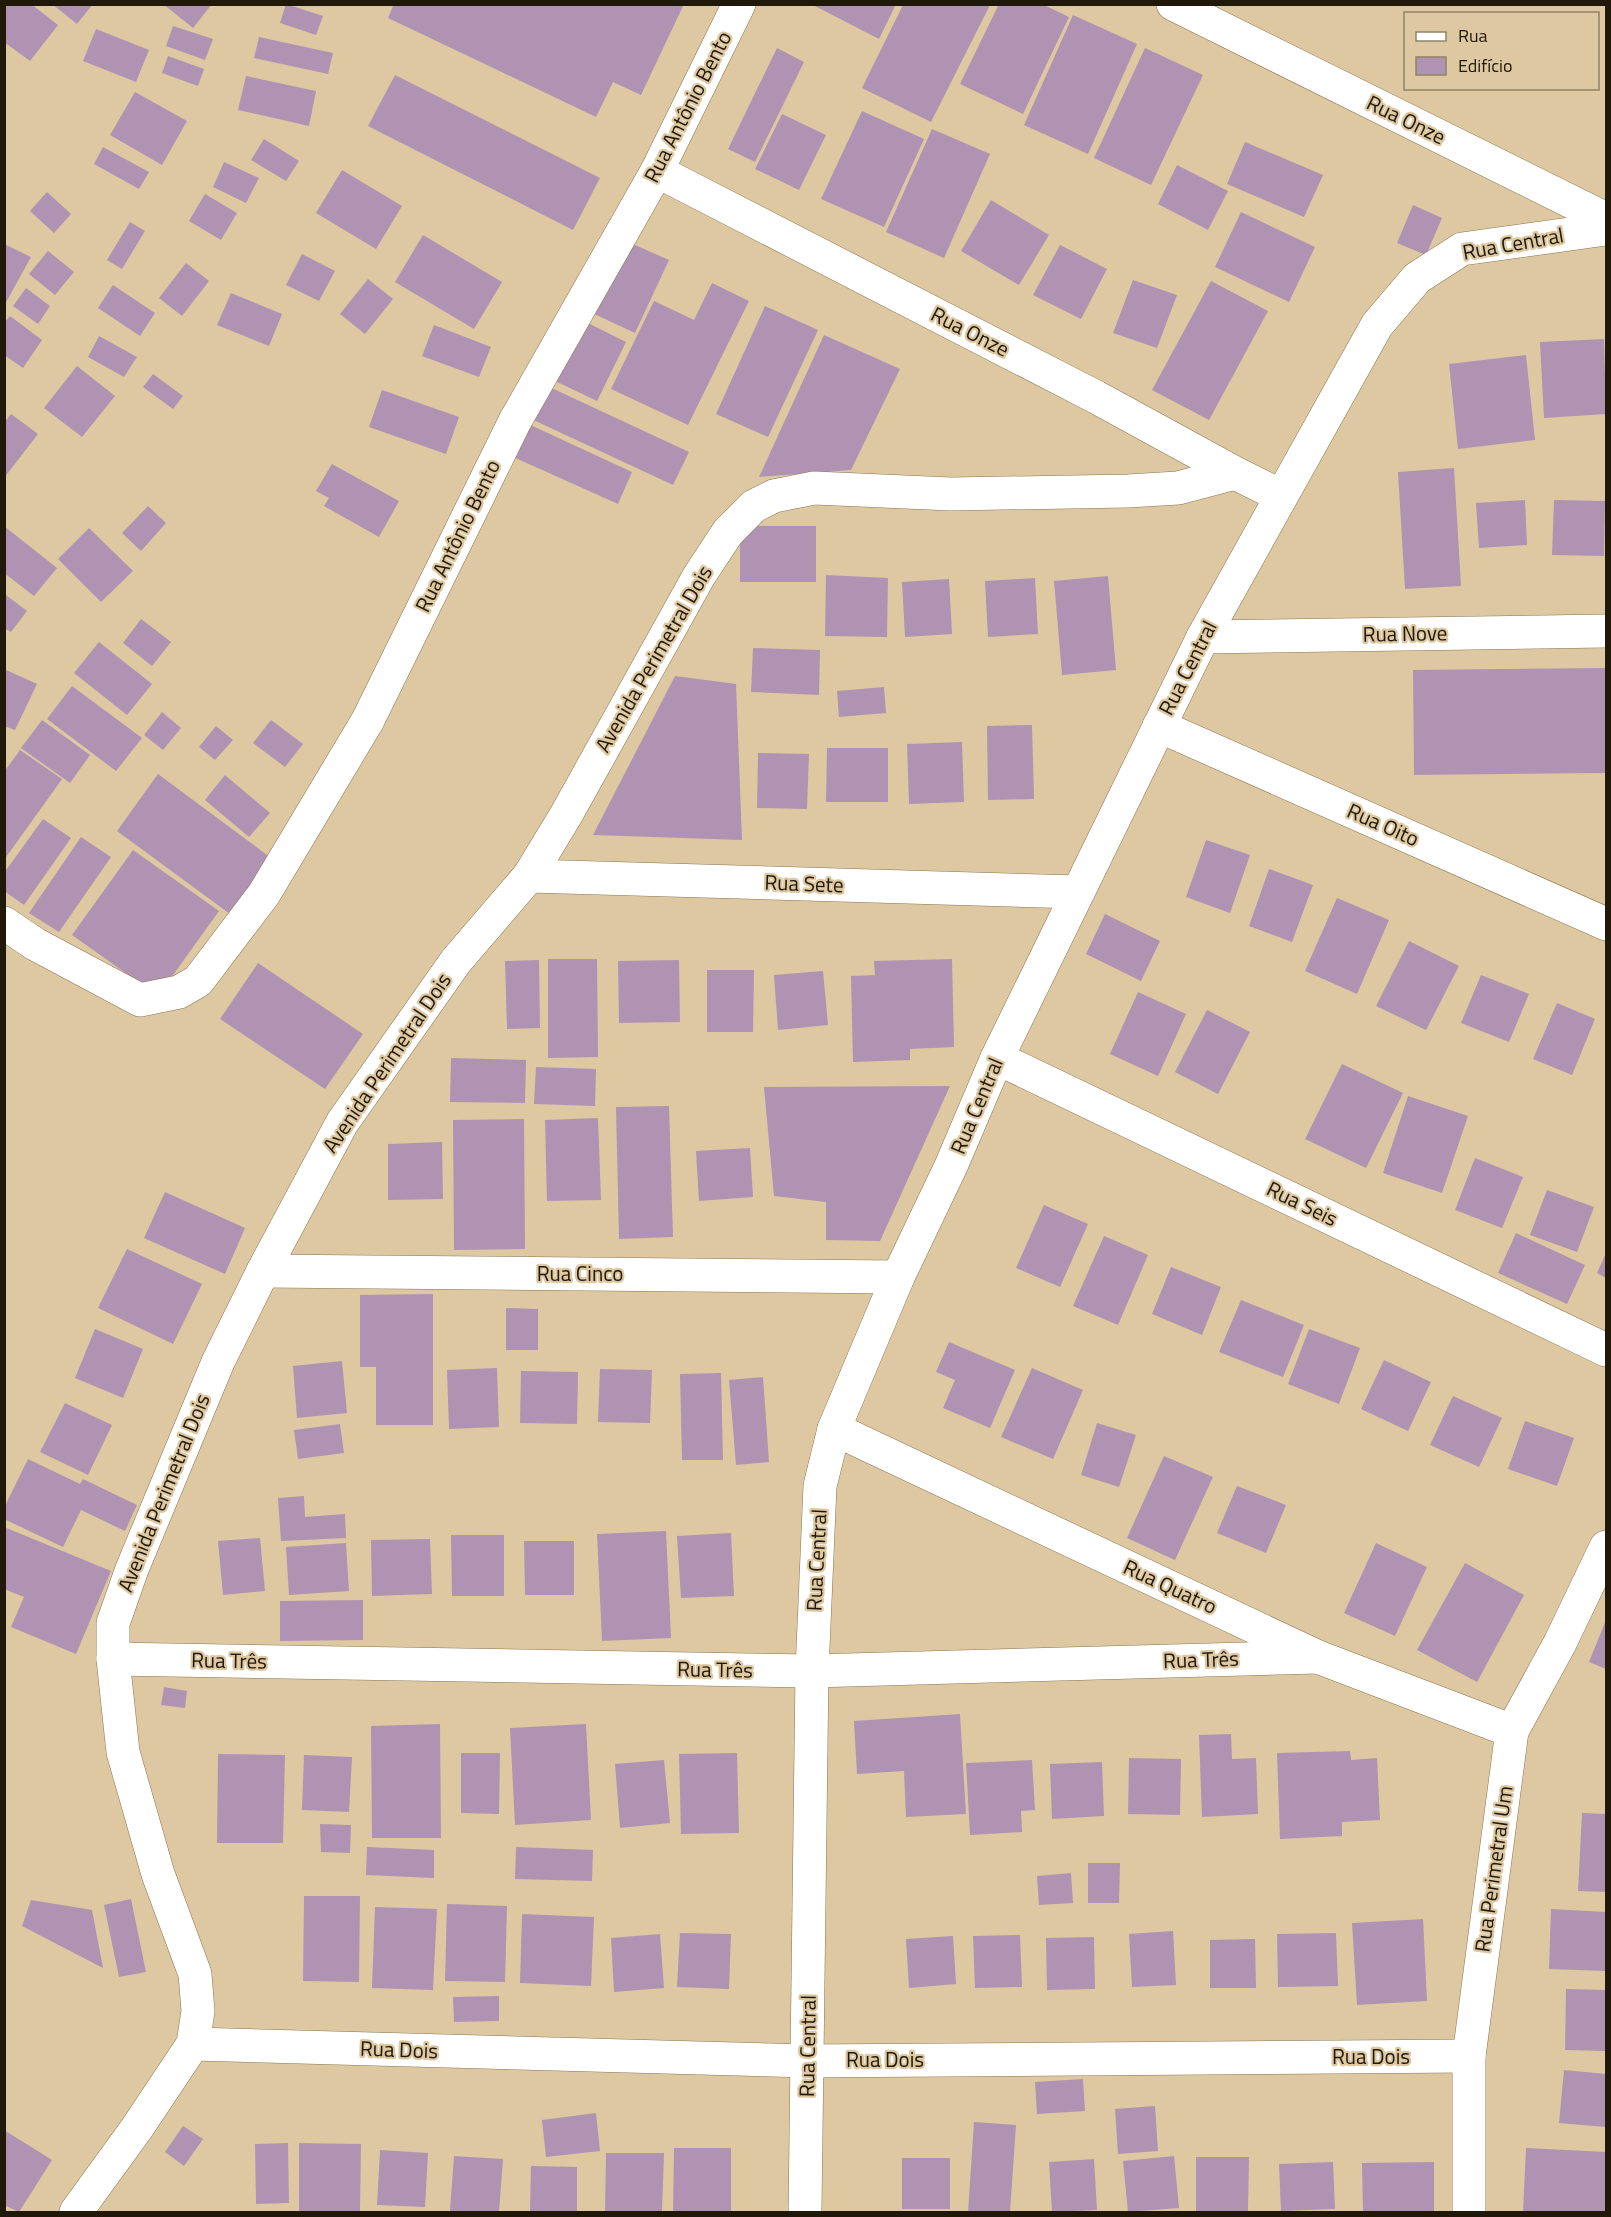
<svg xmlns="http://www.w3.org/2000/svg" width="1611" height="2217" font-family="'Titillium Web',sans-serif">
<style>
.building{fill:#b093b3}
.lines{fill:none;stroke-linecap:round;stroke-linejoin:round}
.minor-casing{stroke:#897551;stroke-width:34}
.minor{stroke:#fff;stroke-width:33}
.labels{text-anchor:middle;stroke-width:4.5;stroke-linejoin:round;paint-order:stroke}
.street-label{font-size:21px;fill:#201809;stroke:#ddc8a1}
</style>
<rect width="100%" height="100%" fill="#ddc8a1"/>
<!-- building -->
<g class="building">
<path d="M4,4H31L58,25L30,61L4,42Z"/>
<path d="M52,4H93L77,24Z"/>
<path d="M163,4H212L193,28Z"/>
<path d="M286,4L323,16L316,35L280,23Z"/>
<path d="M394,4H684L641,95L613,82L596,117L388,18Z"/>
<path d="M811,4H896L879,39Z"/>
<path d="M999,4H1042L1069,17L1023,114L960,84Z"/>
<path d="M903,5H990L931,122L862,88Z"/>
<path d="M1073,15L1137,44L1088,154L1024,125Z"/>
<path d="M173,26L213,39L205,60L166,46Z"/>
<path d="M96,29L149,50L136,82L83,61Z"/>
<path d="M259,37L333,53L328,74L254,58Z"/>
<path d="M777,48L804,62L755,162L728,149Z"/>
<path d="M1145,48L1203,75L1151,185L1094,158Z"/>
<path d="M168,56L204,69L198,86L162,73Z"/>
<path d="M395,75L600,178L573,230L368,126Z"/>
<path d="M246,76L316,91L309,126L238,110Z"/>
<path d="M135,92L187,121L162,165L110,135Z"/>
<path d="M862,111L924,139L884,227L821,199Z"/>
<path d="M782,114L826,135L799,190L755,169Z"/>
<path d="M932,129L990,154L944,258L886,232Z"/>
<path d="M264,139L299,161L286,181L251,160Z"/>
<path d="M1245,142L1323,175L1304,217L1227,184Z"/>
<path d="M103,147L149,172L139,189L94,164Z"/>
<path d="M224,162L259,178L246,203L213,187Z"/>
<path d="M1177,165L1228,191L1208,230L1158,204Z"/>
<path d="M342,170L402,206L376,249L316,213Z"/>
<path d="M47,192L71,214L54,233L30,211Z"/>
<path d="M205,194L237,213L221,240L189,221Z"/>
<path d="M991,200L1049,235L1019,285L961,251Z"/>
<path d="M1413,205L1442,218L1426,255L1397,243Z"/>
<path d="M1241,212L1315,247L1289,302L1215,267Z"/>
<path d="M130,222L145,231L122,269L107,260Z"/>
<path d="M423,235L502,282L474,329L395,282Z"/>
<path d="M626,241L669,260L635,333L592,313Z"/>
<path d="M4,244L31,257L4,306Z"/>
<path d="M1060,245L1107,269L1081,319L1033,295Z"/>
<path d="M48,251L74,272L55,295L29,274Z"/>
<path d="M302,254L335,271L319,301L286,285Z"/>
<path d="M186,263L209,281L182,316L159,298Z"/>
<path d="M368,279L393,299L365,334L340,314Z"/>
<path d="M1133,280L1177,295L1157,348L1113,333Z"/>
<path d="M1211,281L1268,311L1209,420L1152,390Z"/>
<path d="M712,283L749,301L688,425L611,389L654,301L694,320Z"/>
<path d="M113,285L155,313L140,336L98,308Z"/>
<path d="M26,288L50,306L38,324L13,306Z"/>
<path d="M231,293L282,314L269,346L217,325Z"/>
<path d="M765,306L818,330L768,437L716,414Z"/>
<path d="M10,316L42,340L23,368L4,355V323Z"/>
<path d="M584,321L626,342L597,401L555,381Z"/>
<path d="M434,325L491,347L479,377L422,356Z"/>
<path d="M824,335L900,369L851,470L759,477Z"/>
<path d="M99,336L137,357L124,377L88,357Z"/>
<path d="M1604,339L1606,414L1544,418L1540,342Z"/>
<path d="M1526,355L1535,440L1458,449L1449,364Z"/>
<path d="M77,366L115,396L82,437L44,408Z"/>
<path d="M153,374L183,396L173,409L143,387Z"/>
<path d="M543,384L689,452L673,485L527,417Z"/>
<path d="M382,390L459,417L446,454L369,427Z"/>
<path d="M11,414L38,434L4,478V423Z"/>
<path d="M526,423L632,472L618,504L511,456Z"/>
<path d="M332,464L399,501L379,537L324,506L329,498L316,491Z"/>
<path d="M1454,468L1461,586L1405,589L1398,472Z"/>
<path d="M1525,500L1527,545L1479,548L1476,503Z"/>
<path d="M1554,500L1605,501L1604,556L1552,555Z"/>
<path d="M148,506L166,523L141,551L122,533Z"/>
<path d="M4,526L57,568L34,596L4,573Z"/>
<rect x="740" y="526" width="76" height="56"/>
<path d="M89,528L133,571L101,602L58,559Z"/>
<path d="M826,575L888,578L887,637L825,636Z"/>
<path d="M1108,576L1116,670L1062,675L1054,581Z"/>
<path d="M1035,578L1038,634L988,637L985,581Z"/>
<path d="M949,579L952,634L905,637L902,582Z"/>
<path d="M6,595L27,611L11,632L4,628Z"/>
<path d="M141,619L171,642L152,666L123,643Z"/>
<path d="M99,642L152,684L127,715L74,673Z"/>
<path d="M753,648L820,650L819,695L751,692Z"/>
<path d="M1606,668V773L1414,775L1413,670Z"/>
<path d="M4,669L37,684L15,730L4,726Z"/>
<path d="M675,676L736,684L742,840L593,835Z"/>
<path d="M72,686L142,738L116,771L47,719Z"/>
<path d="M884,687L886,713L839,717L837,691Z"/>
<path d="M162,712L181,728L163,750L144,735Z"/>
<path d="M42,720L90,755L70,783L21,748Z"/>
<path d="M271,720L303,744L285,767L253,743Z"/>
<path d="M1032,725L1034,799L988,800L987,726Z"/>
<path d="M216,726L233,740L215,760L199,747Z"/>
<path d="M962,742L964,802L909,804L907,744Z"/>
<path d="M827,748H888V802H826Z"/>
<path d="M20,750L62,779L4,860V772Z"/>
<path d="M758,753L809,754L807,809L757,808Z"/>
<path d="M158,774L271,858L230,914L117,831Z"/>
<path d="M225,775L270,813L249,837L205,800Z"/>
<path d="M43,819L71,838L24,905L4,891V873Z"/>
<path d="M81,837L111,857L59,932L29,913Z"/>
<path d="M1206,840L1250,855L1230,913L1186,897Z"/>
<path d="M133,850L219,911L158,996L72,935Z"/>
<path d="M1269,869L1313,885L1292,942L1249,926Z"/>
<path d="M1337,898L1389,920L1357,994L1305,971Z"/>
<path d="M1105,914L1160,941L1141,981L1086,954Z"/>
<path d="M1409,941L1459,966L1426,1030L1376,1006Z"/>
<path d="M548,959H597L598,1057L548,1058Z"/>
<path d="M952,959L954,1047L910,1049V1060L853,1062L851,976L875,975L874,961Z"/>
<path d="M539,960L540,1028L507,1029L505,961Z"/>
<path d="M679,960L680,1022L619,1023L618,961Z"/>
<path d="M258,963L363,1034L325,1089L220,1019Z"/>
<path d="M707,970H754L753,1032H707Z"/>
<path d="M823,971L828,1025L778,1030L774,975Z"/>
<path d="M1481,975L1529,994L1509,1042L1461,1023Z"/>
<path d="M1138,992L1186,1014L1158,1076L1110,1054Z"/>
<path d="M1557,1003L1595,1019L1572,1075L1533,1059Z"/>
<path d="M1207,1010L1250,1032L1218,1094L1175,1072Z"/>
<path d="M451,1058L526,1060L525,1103L450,1102Z"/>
<path d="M1342,1064L1403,1093L1366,1168L1305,1139Z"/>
<path d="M536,1067L596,1069L595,1106L534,1104Z"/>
<path d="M950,1086L880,1241L826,1240V1202L774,1196L764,1087Z"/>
<path d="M1408,1096L1468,1116L1442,1193L1383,1173Z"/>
<path d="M669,1106L673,1237L619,1239L616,1107Z"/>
<path d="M598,1118L601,1200L547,1201L545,1120Z"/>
<path d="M524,1119L525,1249L454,1250L453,1120Z"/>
<path d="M442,1142L443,1199L388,1200V1144Z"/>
<path d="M750,1148L753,1197L699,1201L696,1151Z"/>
<path d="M1475,1158L1523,1177L1502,1228L1455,1210Z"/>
<path d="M1547,1190L1594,1207L1577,1252L1530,1235Z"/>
<path d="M165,1192L245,1228L225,1274L144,1238Z"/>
<path d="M1044,1205L1088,1224L1060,1287L1016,1268Z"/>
<path d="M1516,1233L1585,1265L1567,1304L1498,1273Z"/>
<path d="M1104,1236L1148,1255L1118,1325L1073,1306Z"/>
<path d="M127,1249L202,1284L173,1344L98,1308Z"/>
<path d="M1606,1253V1278L1597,1273Z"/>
<path d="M1171,1267L1221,1287L1202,1335L1152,1314Z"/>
<path d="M433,1294V1425H376V1367H360V1295Z"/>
<path d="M1241,1300L1304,1325L1283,1377L1219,1352Z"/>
<path d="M506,1308L538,1309V1350H506Z"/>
<path d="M95,1329L143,1349L123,1398L75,1378Z"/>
<path d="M1309,1329L1360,1348L1339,1404L1288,1384Z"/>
<path d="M949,1342L1015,1370L990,1428L943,1408L955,1380L936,1372Z"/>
<path d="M1384,1360L1431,1382L1408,1431L1361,1409Z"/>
<path d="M342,1361L347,1413L297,1418L293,1366Z"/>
<path d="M497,1368L499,1427L449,1429L447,1370Z"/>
<path d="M1032,1368L1083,1390L1053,1459L1001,1437Z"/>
<path d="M600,1369L652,1370L650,1423L598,1422Z"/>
<path d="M521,1371L578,1372L577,1424L520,1423Z"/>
<path d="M721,1373L723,1460H682L680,1374Z"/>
<path d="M763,1377L769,1462L736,1465L729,1380Z"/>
<path d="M1453,1396L1502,1418L1479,1467L1430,1445Z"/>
<path d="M65,1403L112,1425L88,1475L40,1452Z"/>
<path d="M1525,1421L1574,1438L1557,1486L1508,1469Z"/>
<path d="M1097,1423L1136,1435L1119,1487L1081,1475Z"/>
<path d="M340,1424L344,1453L298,1459L294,1430Z"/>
<path d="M1164,1456L1213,1477L1175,1560L1127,1538Z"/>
<path d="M28,1459L80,1484L83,1479L137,1505L125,1531L81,1510L63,1547L4,1519V1508Z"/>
<path d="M1237,1486L1286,1505L1266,1553L1217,1533Z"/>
<path d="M304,1496L305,1517L345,1514L346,1538L281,1541L278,1498Z"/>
<path d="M4,1527L111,1571L76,1654L11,1627L24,1597L4,1589Z"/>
<path d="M666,1531L671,1638L602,1641L597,1534Z"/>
<path d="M731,1533L734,1596L681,1598L677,1536Z"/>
<path d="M451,1535H504V1596H452Z"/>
<path d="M260,1538L265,1591L223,1595L218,1541Z"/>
<path d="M430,1539L432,1594L372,1596L371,1540Z"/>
<path d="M524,1541H574V1595H525Z"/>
<path d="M346,1543L349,1591L289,1595L286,1547Z"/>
<path d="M1376,1543L1427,1567L1395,1636L1344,1613Z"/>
<path d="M1465,1563L1524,1595L1477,1682L1417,1650Z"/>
<path d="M363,1600V1640L280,1641V1601Z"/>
<path d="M1606,1620V1669L1589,1662Z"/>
<path d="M164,1687L187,1691L185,1708L161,1705Z"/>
<path d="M960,1714L966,1814L906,1817L904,1771L857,1774L854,1721Z"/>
<path d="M440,1724L441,1838H372L371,1726Z"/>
<path d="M586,1724L591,1820L515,1825L510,1728Z"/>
<path d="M1231,1734L1232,1759L1256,1758L1258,1814L1202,1817L1199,1735Z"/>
<path d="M1350,1751L1351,1760L1377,1758L1380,1820L1342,1822V1836L1280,1839L1277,1753Z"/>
<path d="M461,1753H500L499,1814L461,1813Z"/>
<path d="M737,1753L739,1833L681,1834L679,1754Z"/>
<path d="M218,1754L285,1755L283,1843H217Z"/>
<path d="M304,1755L352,1757L349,1812L302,1810Z"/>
<path d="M1129,1758L1181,1759L1180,1815L1128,1814Z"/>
<path d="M664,1760L670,1823L620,1828L615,1764Z"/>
<path d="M1032,1760L1035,1810L1021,1811L1022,1832L970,1835L966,1763Z"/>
<path d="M1102,1762L1104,1816L1052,1819L1050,1764Z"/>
<path d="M1582,1813L1606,1814V1892L1578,1891Z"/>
<path d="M320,1824L351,1825L350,1853L321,1852Z"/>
<path d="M367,1847L434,1850V1878L366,1875Z"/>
<path d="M516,1847L593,1850L592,1881L515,1879Z"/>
<path d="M1088,1863H1120L1119,1903H1088Z"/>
<path d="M1071,1873L1073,1903L1039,1905L1037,1876Z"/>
<path d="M304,1896H360L359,1982L303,1981Z"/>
<path d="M131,1899L146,1972L119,1977L104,1905Z"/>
<path d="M31,1900L92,1910L103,1968L22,1926Z"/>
<path d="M447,1904L507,1906L505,1982L445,1981Z"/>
<path d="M375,1907L437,1909L433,1990L372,1988Z"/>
<path d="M1551,1909L1606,1912V1971L1549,1969Z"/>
<path d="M522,1914L594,1917L591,1986L520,1983Z"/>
<path d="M1423,1919L1427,2001L1357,2005L1352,1923Z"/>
<path d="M1173,1931L1176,1985L1132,1987L1129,1934Z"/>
<path d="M680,1933L731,1934L729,1989L677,1987Z"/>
<path d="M1336,1933L1338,1986L1278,1987L1277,1934Z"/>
<path d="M660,1934L664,1988L614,1992L611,1938Z"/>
<path d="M1020,1935L1022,1987L975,1988L973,1936Z"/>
<path d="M953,1936L956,1984L909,1988L906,1939Z"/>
<path d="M1094,1937L1095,1989L1047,1990L1046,1938Z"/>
<path d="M1255,1939L1256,1988H1210V1940Z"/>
<path d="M1566,1989L1606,1990V2051L1565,2050Z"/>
<path d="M499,1996V2021L454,2022L453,1997Z"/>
<path d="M1564,2070L1606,2074V2127L1559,2123Z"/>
<path d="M1083,2079L1085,2111L1037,2114L1035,2082Z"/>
<path d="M1155,2106L1158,2151L1118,2154L1115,2109Z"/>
<path d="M596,2113L600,2151L546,2157L542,2120Z"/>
<path d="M974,2122L1016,2125L1010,2212H968Z"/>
<path d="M183,2126L203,2139L184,2166L165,2152Z"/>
<path d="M4,2130L52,2160L19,2212L4,2205Z"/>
<path d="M288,2143L289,2203L256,2204L255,2144Z"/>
<path d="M299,2143L361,2144L360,2212H299Z"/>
<path d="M674,2148H731V2212H673Z"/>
<path d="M1526,2148L1606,2152V2212H1523Z"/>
<path d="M380,2150L428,2153L425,2207L377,2205Z"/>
<path d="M606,2153H664L662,2212H605Z"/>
<path d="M454,2156L503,2159L499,2212L450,2211Z"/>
<path d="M1174,2156L1179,2208L1128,2212L1123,2161Z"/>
<path d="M1196,2157H1249L1248,2212H1196Z"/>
<rect x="902" y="2158" width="48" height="51"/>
<path d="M1094,2159L1097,2210L1052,2212L1049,2162Z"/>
<path d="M1333,2162L1335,2209L1281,2211L1279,2164Z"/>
<path d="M1434,2162V2212H1363L1362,2163Z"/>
<path d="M531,2166L577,2167V2212H530Z"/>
</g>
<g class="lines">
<!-- minor casing -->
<g class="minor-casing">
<g id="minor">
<path d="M1173,4L1606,219"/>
<path d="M657,171L1096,397L1235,473L1281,496"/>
<path d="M1203,637L1606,631"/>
<path d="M1159,726L1606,924"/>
<path d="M529,876L1078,892"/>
<path d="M4,923L35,944L140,1000L179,992L198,981L264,894L368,720L515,421L657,171L739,4"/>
<path d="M997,1058L1606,1350"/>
<path d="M263,1271L898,1277"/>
<path d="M834,1429L1318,1657L1512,1731"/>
<path d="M113,1659L812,1671L1318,1657"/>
<path d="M193,2044L807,2061L1469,2056"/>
<path d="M76,2212L137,2128L193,2044L198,2011L195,1974L158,1874L123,1752L113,1659V1623L132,1569L218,1362L263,1271L342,1123L456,961L529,876L566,815L699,576L728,532L754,506L774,496L814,488L951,494L1128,491L1178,488L1235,473"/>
<path d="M805,2212L812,1671L820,1486L834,1429L898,1277L951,1166L997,1058L1203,637L1377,325L1417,278L1462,249L1606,229"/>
<path d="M1469,2212V2056L1512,1731L1560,1643L1606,1547"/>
</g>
</g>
<!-- minor -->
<use href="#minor" class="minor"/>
</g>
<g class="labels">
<!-- street labels -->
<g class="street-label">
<text transform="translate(688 107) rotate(-63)" y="7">Rua Antônio Bento</text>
<text transform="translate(1406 120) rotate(26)" y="7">Rua Onze</text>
<text transform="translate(1513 244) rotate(-10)" y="7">Rua Central</text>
<text transform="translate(970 332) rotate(27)" y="7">Rua Onze</text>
<text transform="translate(458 536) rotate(-64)" y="7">Rua Antônio Bento</text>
<text transform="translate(1405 634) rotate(-1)" y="7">Rua Nove</text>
<text transform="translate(654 659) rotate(-60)" y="7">Avenida Perimetral Dois</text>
<text transform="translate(1188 668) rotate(-63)" y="7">Rua Central</text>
<text transform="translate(1383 825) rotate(24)" y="7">Rua Oito</text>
<text transform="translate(804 884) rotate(2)" y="7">Rua Sete</text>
<text transform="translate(387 1063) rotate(-56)" y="7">Avenida Perimetral Dois</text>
<text transform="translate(977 1106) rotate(-67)" y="7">Rua Central</text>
<text transform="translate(1302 1204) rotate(26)" y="7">Rua Seis</text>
<text x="580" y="1281">Rua Cinco</text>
<text transform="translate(164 1493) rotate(-68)" y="7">Avenida Perimetral Dois</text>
<text transform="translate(817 1560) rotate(-87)" y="7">Rua Central</text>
<text transform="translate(1170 1587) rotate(25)" y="7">Rua Quatro</text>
<text transform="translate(1201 1660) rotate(-2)" y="7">Rua Três</text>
<text transform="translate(229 1661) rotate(1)" y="7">Rua Três</text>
<text transform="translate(715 1670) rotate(1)" y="7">Rua Três</text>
<text transform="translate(1494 1869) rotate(-82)" y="7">Rua Perimetral Um</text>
<text transform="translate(808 2046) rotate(-89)" y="7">Rua Central</text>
<text transform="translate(399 2050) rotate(2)" y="7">Rua Dois</text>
<text x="1371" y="2064">Rua Dois</text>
<text x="885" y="2067">Rua Dois</text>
</g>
</g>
<!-- border -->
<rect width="1611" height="2217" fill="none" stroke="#201809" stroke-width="12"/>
<!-- legend -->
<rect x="1404" y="12" width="195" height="78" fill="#ddc8a1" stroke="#918264" stroke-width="1.5"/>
<rect x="1416" y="32" width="30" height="9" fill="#ffffff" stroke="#918264" stroke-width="1.5"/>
<text x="1458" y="42" font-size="18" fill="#201809">Rua</text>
<rect x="1416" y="57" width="30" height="18" fill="#b093b3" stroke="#918264" stroke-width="1.5"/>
<text x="1458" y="72" font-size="18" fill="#201809">Edifício</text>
</svg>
